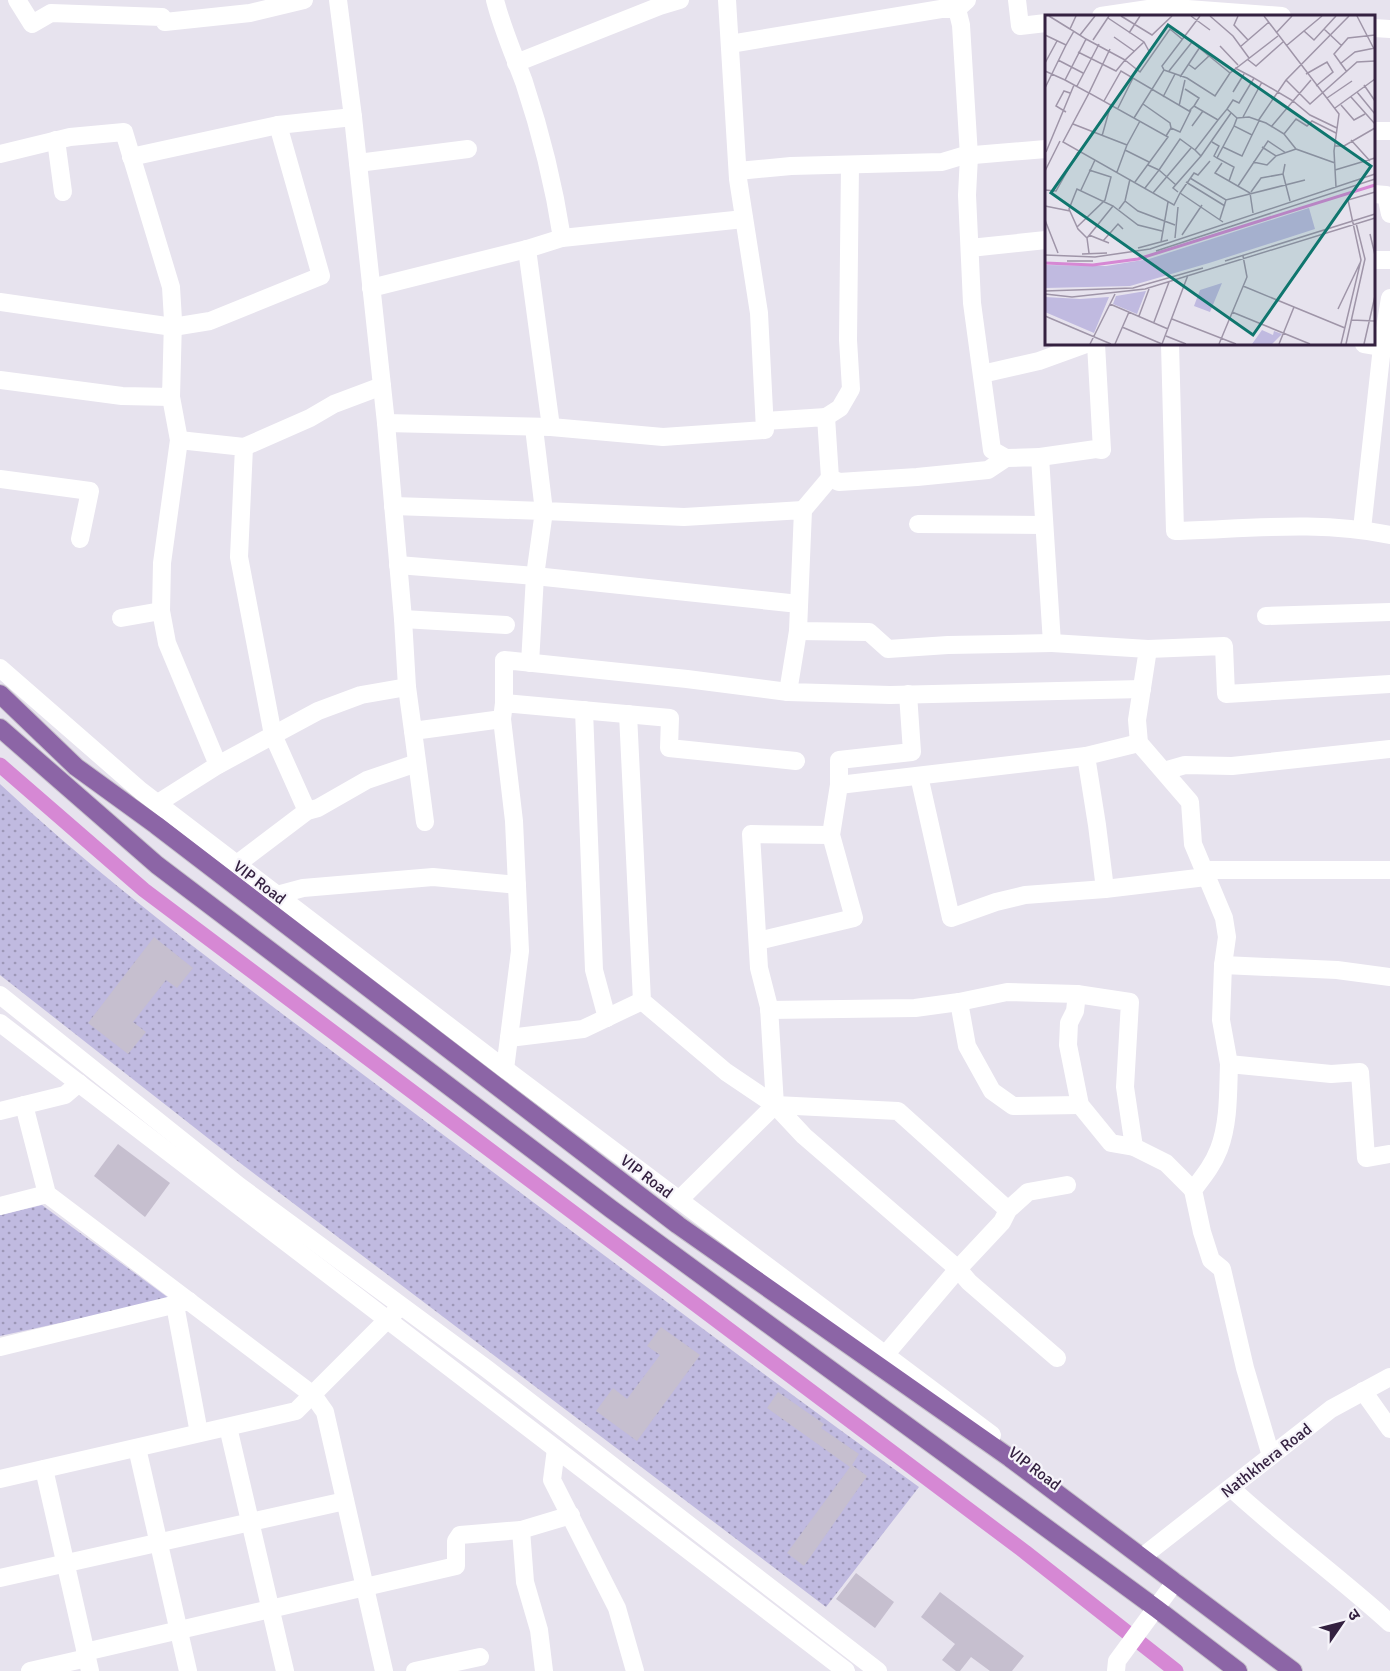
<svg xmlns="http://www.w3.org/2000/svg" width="1390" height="1671" font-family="Signika,'Noto Sans Devanagari',sans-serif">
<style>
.park{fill:url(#park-dots)}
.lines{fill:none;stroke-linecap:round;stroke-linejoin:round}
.canal{stroke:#d688d4;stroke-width:15}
.building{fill:#c6bfcf}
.major-casing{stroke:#c6c1ca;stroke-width:20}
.minor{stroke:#fff;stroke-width:18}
.major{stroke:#8c65a6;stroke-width:18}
.labels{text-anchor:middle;stroke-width:4.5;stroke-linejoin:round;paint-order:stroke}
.street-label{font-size:16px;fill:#342140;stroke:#f6f4fa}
.inset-river{fill:none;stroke:#d688d4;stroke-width:3}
.inset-road{fill:none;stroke:#9f95a8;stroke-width:1.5}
.view{fill:#0f766e;fill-opacity:0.15;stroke:#0f766e;stroke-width:3}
.inset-edge{fill:none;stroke:#342140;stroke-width:3}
</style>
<defs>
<pattern id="park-dots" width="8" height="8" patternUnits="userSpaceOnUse" patternTransform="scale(1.5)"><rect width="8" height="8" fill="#c0bae0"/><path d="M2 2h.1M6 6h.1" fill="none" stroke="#9d97b7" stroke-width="1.8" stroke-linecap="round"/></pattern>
</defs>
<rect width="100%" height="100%" fill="#e7e3ee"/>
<!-- park -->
<g class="park">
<path d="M0,784C116,893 250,989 377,1085C557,1220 736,1355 919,1487L826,1607L227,1153L0,975Z"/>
<path d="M42,1205L170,1299L0,1336V1215Z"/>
</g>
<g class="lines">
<!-- canal -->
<path class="canal" d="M0,765L144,890L1025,1552L1176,1671"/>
</g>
<!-- building -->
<g class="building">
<path d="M154,937L193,968L177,988L166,980L133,1022L146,1032L128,1054L88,1023Z"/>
<path d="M118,1144L170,1183L145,1217L94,1176Z"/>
<path d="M661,1327L700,1355L637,1441L596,1411L613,1388L627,1399L660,1355L647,1346Z"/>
<path d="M778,1392L824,1424L821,1428L859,1454L852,1465L867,1476L804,1566L787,1553L850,1467L767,1408Z"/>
<path d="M856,1573L894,1602L875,1628L836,1599Z"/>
<path d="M940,1592L1024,1656L1012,1671H990L971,1657L960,1671H956L942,1660L955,1644L921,1617Z"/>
</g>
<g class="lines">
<!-- major casing -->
<g class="major-casing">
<g id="major">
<path d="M0,694L76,767L156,825L678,1225L1010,1458L1293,1671"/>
<path d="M0,728L157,865L611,1209L1157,1609L1238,1671"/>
</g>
</g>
<!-- minor -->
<g class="minor">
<path d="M17,0L32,24L51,13L162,17L165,22L250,13L304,0"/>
<path d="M338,0L353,117L386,423L403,619L407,687L413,731L502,719L514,821L520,951L505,1069"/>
<path d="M967,0L957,9L961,25L969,156L967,195L972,303L992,450L1006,458L1040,457L1052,643L1148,649L1137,720L1139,743L1190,802L1193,844L1224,918L1227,937L1223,965L1221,1020L1229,1064L1331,1074L1360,1072L1366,1158L1390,1154"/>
<path d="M1017,0L1020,26L1046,23"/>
<path d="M1101,16L1161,7L1282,16"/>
<path d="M1374,28L1390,29"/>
<path d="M730,44L941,9H957"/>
<path d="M516,63L660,6L680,0"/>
<path d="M1374,131H1390"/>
<path d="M56,140L63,192"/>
<path d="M0,154L70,137L124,132L171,287L173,320L171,397L122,396L0,380"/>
<path d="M131,157L278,125L353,117"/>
<path d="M358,163L468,149"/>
<path d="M738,171L791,166L942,162L962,156L1046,149"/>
<path d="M1374,194L1386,195L1390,214"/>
<path d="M562,238L744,219"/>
<path d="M970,248L1046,240"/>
<path d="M527,249L551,427"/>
<path d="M1374,260H1390"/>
<path d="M371,288L527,249L562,238C554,186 541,133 524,82C514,55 502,28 495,0"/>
<path d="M0,302L173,327L210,321L321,276L278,125"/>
<path d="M1170,344L1175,531C1246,529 1320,520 1390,535"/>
<path d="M1364,344L1382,347"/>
<path d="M982,374L1039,361L1086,344"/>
<path d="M171,397L179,440L162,563L161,611L167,643L218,765"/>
<path d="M826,417L840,408L851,389L848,340L850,165"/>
<path d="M765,421L826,417L830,478L839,482L917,477L988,470L1006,458"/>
<path d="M386,423L551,427L663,437L765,430L759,313L738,179L727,0"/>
<path d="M534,428L544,511L684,517L803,510L798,631L869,632L888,649L948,645L1052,643"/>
<path d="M179,440L244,447L239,557L273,735L307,811"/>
<path d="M244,447L310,418L334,404L382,386"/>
<path d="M1040,457L1096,449L1102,450L1096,344"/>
<path d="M0,479L90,491L80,539"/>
<path d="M393,506L544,511L535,576L530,663"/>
<path d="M803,510L830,478"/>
<path d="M918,524L1044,525"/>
<path d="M1362,529L1382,347L1390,298"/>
<path d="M398,565L535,576L799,604"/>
<path d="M1266,616L1390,612"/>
<path d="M121,618L161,611"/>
<path d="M403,619L506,625"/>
<path d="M798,631L788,692L890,695L1142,689"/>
<path d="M1148,649L1224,646L1226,694L1390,684"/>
<path d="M0,668L141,791L505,1069L992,1435"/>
<path d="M504,703V660L687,679L788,692"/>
<path d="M584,710L594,970L607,1018"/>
<path d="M628,714L642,1001L726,1072L775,1105L804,1136L958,1269L969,1282L1057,1358"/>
<path d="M502,719L504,703L670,718L669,748L796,761"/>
<path d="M413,731L425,822"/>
<path d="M1139,743L1086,756L1097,825L1105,889L1206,877"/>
<path d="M1164,771L1185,765L1232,766L1390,749"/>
<path d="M919,776L951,918L996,902L1025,895L1105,889"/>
<path d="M839,785V760L912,752L908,694"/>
<path d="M158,803L218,765L318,711L361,695L407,687"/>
<path d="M237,864L307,811L318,808L367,780L417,763"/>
<path d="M1203,870H1390"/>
<path d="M277,895L303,888L433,877L517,885"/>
<path d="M758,941L854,918L831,835L839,785L1086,756"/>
<path d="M1223,965L1337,970L1390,977"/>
<path d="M1077,994L1075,1011L1069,1023L1068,1045L1080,1105L1111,1143L1134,1147L1166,1163L1193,1190"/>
<path d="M0,995L239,1186L487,1369L878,1671"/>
<path d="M959,1002L967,1046L992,1091L1013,1106L1080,1105"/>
<path d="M769,1010L915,1008L959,1002L1007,992L1077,994L1130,1002L1125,1087L1134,1147"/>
<path d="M0,1023L846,1671"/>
<path d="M509,1038L583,1029L642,1001"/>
<path d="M1229,1064C1228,1092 1229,1123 1219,1149C1213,1165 1203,1177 1193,1190L1202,1232L1211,1260L1222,1269L1245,1368L1271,1456"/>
<path d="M24,1105L47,1194L313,1395L325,1412L384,1671"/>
<path d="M775,1105L898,1111L1008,1210"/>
<path d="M0,1111L65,1095L79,1083"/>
<path d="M679,1200L775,1105L769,1007L759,968L751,834L831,835"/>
<path d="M0,1206L47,1194"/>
<path d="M175,1305L199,1433"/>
<path d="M0,1347L189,1301"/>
<path d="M885,1355L958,1269L1002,1222L1008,1210L1028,1192L1067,1185"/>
<path d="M1363,1391L1390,1429"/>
<path d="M228,1427L285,1671"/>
<path d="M137,1448L188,1671"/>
<path d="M556,1449L552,1480L617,1608L635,1671"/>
<path d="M44,1469L90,1671"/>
<path d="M0,1479L296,1411L396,1311"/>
<path d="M1231,1488C1282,1535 1338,1576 1390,1623"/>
<path d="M1142,1557L1331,1409L1390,1377"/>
<path d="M0,1578L345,1501"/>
<path d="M85,1652L456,1566V1541L460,1535L521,1530"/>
<path d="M30,1671L87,1658"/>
<path d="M415,1671L480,1657"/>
<path d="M544,1671L539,1630L525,1582L521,1530L571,1515"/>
<path d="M1116,1671L1117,1661L1175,1582"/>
</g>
<!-- major -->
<use href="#major" class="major"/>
</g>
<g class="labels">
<!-- street labels -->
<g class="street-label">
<text transform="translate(260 882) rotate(37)" y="6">VIP Road</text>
<text transform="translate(647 1176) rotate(37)" y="6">VIP Road</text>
<text transform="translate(1266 1460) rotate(-38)" y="6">Nathkhera Road</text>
<text transform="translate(1035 1468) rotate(37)" y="6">VIP Road</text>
</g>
</g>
<!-- overview -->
<g transform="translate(1045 15)">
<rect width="330" height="330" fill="#e7e3ee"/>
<path d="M264,193L270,214L164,248L85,271L0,273V250L61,251L104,244ZM177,268L165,297L149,291L155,275ZM101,276L92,299L68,289L71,281ZM0,282L35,284L64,282L49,318L0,297ZM217,315L228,320L229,316L237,319L227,329H207Z" fill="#c0bae0"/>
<path class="inset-river" d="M0,248L48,250L93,244L330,170"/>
<path class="inset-road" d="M4,1L25,14M76,1L107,20L127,1M146,1L165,15M165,1L188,21L204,43M193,1L189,10L203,25M219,1L294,99L289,136L291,172M312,1L329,34M63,3L99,27L105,38M279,14L297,31M259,16L277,1M84,18L95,1M231,18L247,1M0,20L21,30L29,16M35,20L50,1M69,22L89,36M41,24L80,45L99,27M48,25L64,1M175,31L193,50M241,31L259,16L269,25L291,1M195,32L224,7M65,34L44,78L123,122L90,167M33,37L71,56L80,45L95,57L125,14L137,24M202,44L211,51L238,27M13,45L38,58M0,48L12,26M143,49L150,54L165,40M295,49L310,37L330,33M190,53L209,63M119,55L142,63L170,81L185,58L233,21M0,56L20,65L41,24L25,14L31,1M124,56L147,27L185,58M302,57L289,39L303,23L330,20M261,59L282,47L288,57L271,71M135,62L155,32M20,65L44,78L18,127L129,190L135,178L178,207M241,65L265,89L312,47L330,46M319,70L330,86M32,71L54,29M0,73L21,30M140,74L154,83L149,91M188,77L199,59M312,77L330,99M118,82L130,59M306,82L330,109M282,83L307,66M59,86L76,56L144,96L149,91L173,105L182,94L192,103L204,102L221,108L239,119L251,104L262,111L267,106L291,118M98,89L125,108L126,113M296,90L309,105L320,99M134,91L140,65M73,93L88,63M290,93L330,64M182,94L188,85L194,88L209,63L248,86L266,65M21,97L11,91L19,76L25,78M198,102L217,67M89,103L119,55L117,51L155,1M192,103L189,111L207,120L214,106M213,106L241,65L304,1M28,109L82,130L72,157M147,111L158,96M226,112L248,86L265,100L292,113M239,119L251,134L290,148M57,121L66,89M121,121L126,113L135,117L146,95M306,125L325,146M167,127L174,131L169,141L172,143M82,130L95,106M290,131H299L330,113M178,132L197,141L207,120M217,132L231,141L251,134M80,135L104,147M150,135L156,141L186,98M1,137L29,70M208,147L222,150L231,141M177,148L170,158L205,178L208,198M240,149L238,159L245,186M103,150L114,155L135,124L150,135L173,105M290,155L330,143M0,156L15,126M145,163L181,185L260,165M184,166L189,152L172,143L189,111M141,167L180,191M193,171L223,126L241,138M100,173L114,155L131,170M0,175L11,176L33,137M36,175L50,145M133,177L128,173L156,141M206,177L216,163L238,159M108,178L146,133M135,178L149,158L153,160L165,146M80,186L85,164M0,191L25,196M68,191L93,210L117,216M74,194L80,186L93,196L130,210M175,204L181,185M0,205L13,238M32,212L60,185L66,162L44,155M325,219L330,240M44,220L64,228M137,220L157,190M42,223L33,214L24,194L32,174L68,191L42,223L44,238M130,223L133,192M58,226L73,209L78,214M116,227L123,187M93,233L123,225M111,236L330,164M37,239L62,238M0,240L50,242L105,234L330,159M22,246H48M180,246L330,199M198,271L300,313M0,276L88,273L158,253M0,279L27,282L100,274L330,203M65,289L123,314M293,294L315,248M187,297L265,329M0,301L66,329M94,301L104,274M127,304L191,329M306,305L330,306M109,307L124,267M77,312L117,329M121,321L141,329M45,329L70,279M70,329L84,297M117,329L143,260M174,329L202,262L198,241M234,329L249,292M296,329L316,245L303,185L330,177M301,329L320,244L311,208M319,329L330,281"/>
<path class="view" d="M123,10L326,151L208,320L6,178Z"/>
<rect width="330" height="330" class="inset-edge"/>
</g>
<!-- north arrow -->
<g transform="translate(1342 1623) rotate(55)" stroke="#f6f4fa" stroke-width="4.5" paint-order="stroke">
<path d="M0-4.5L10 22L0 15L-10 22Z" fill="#342140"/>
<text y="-9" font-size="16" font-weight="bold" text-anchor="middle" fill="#342140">उ</text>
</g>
</svg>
